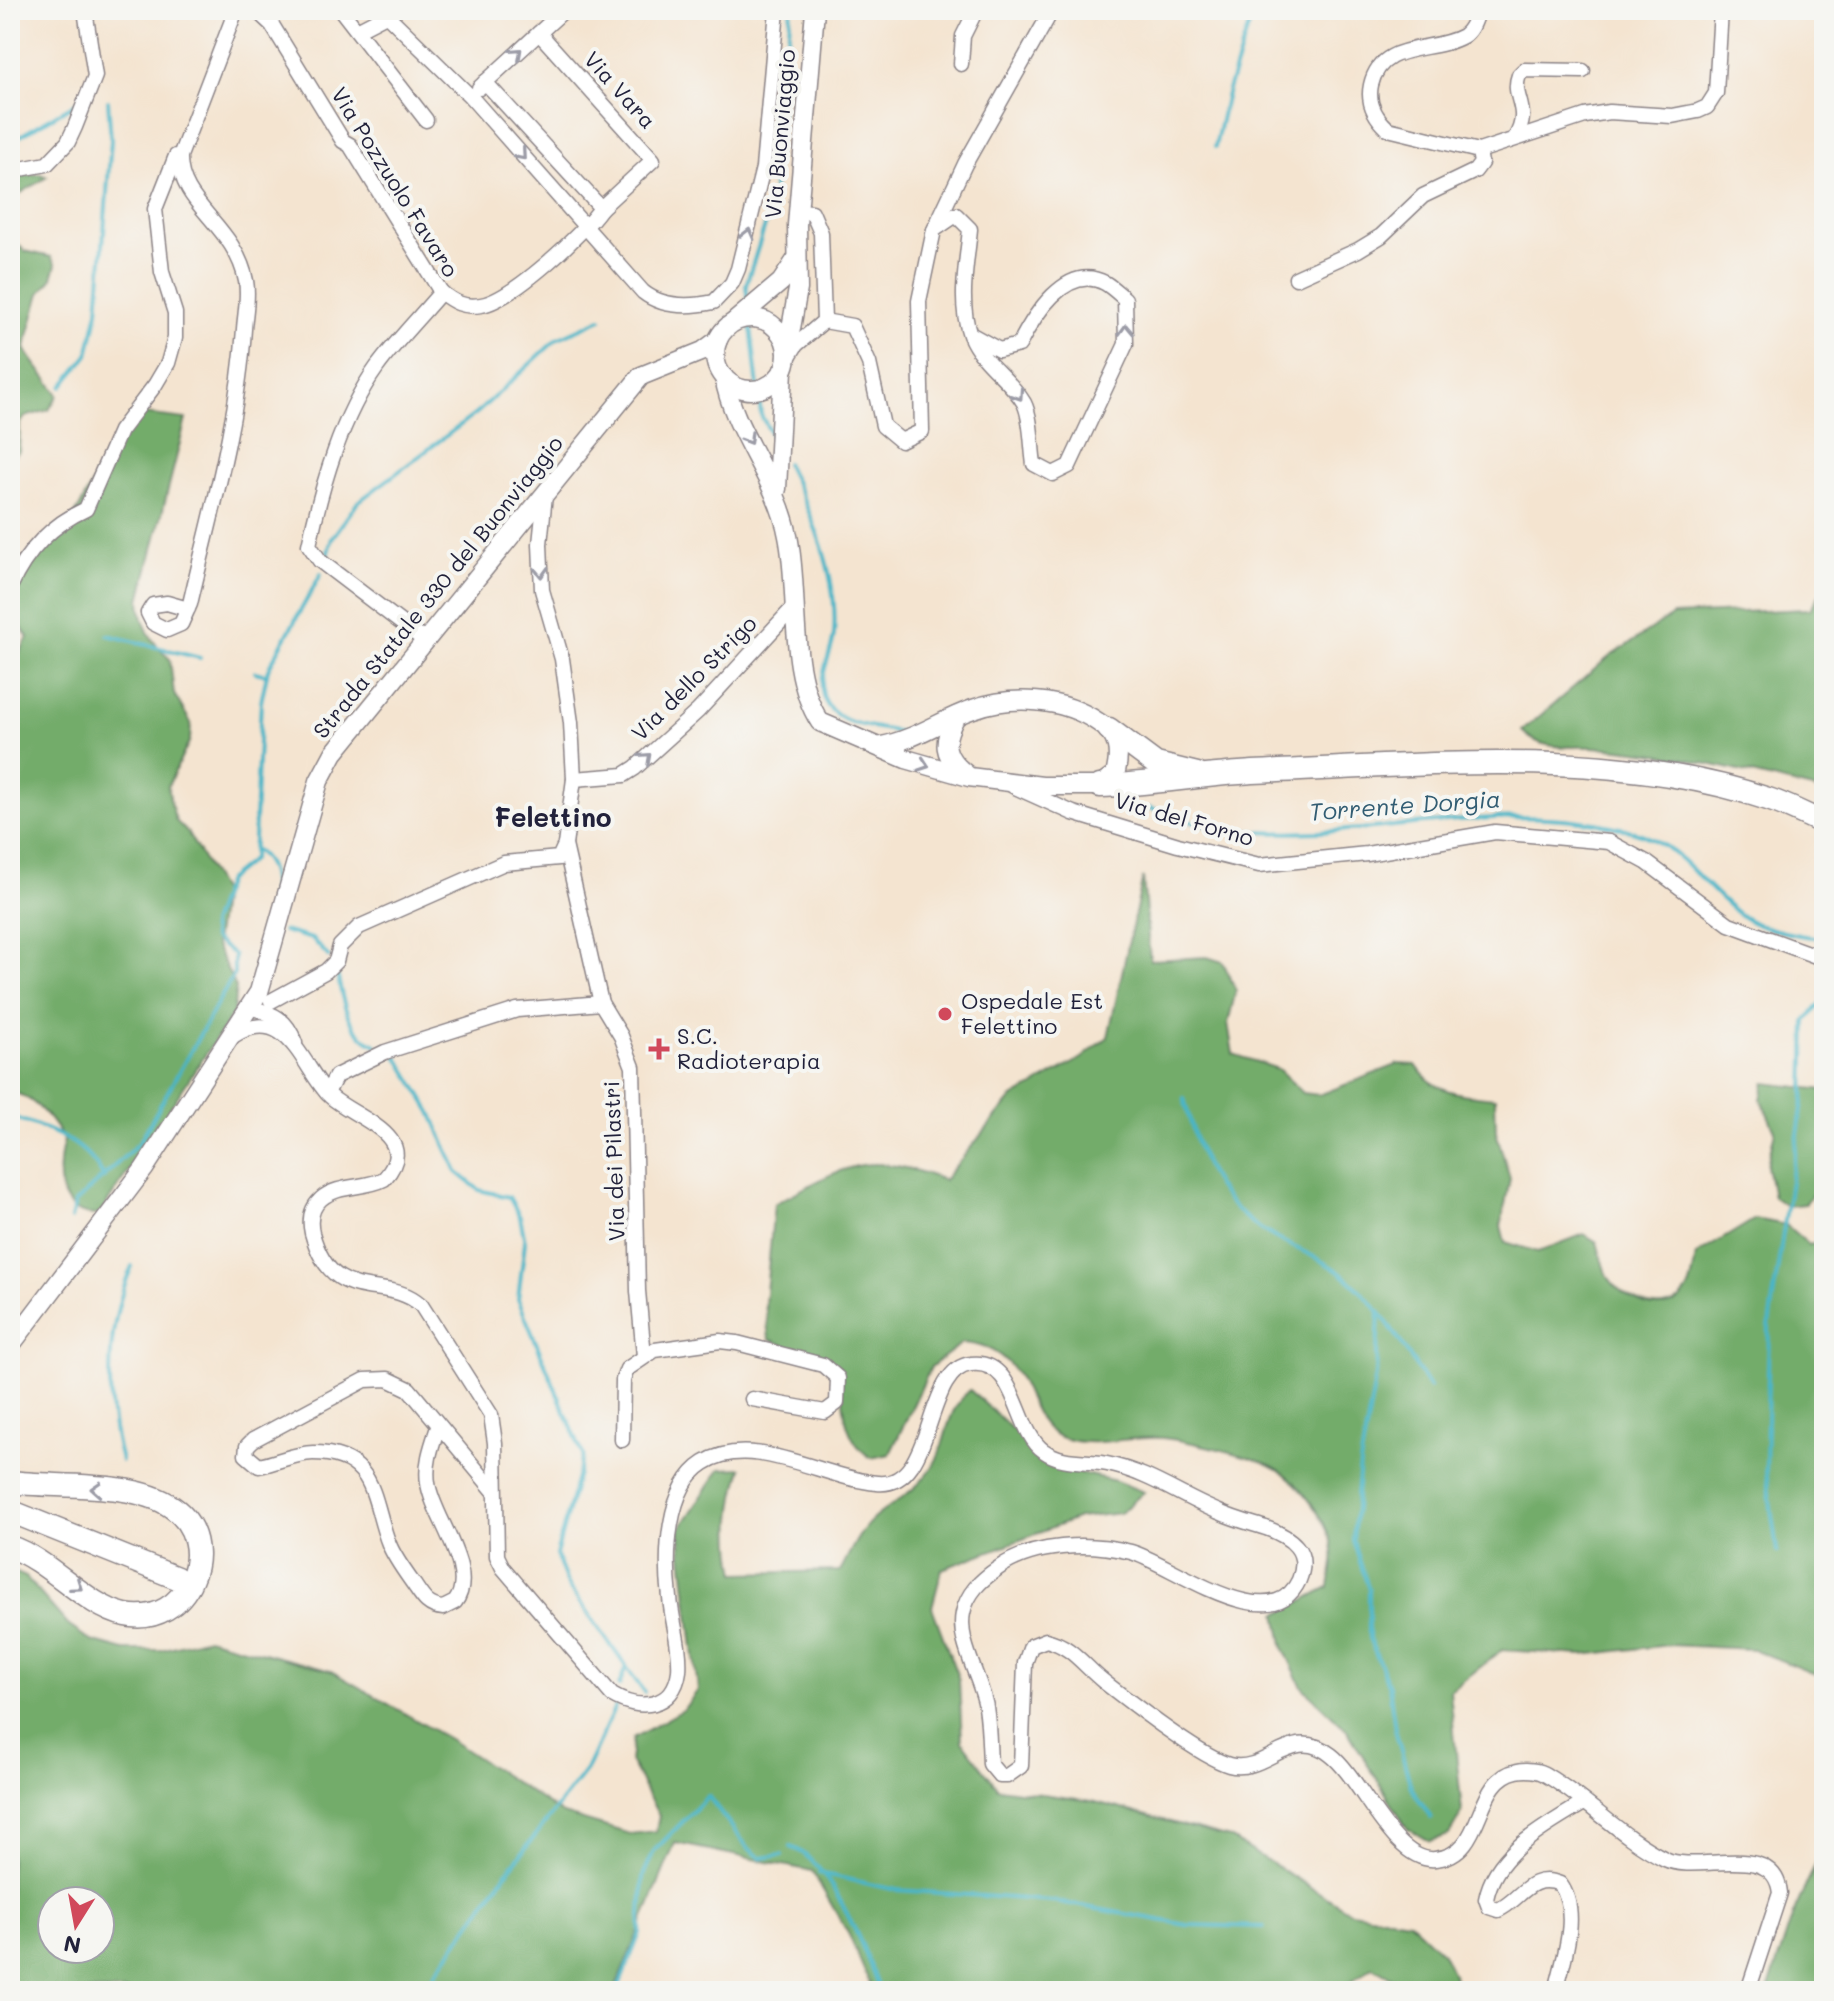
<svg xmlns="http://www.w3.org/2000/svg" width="1834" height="2001" font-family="Mali,sans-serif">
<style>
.forest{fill:#73ac6a;stroke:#4a6752;stroke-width:2;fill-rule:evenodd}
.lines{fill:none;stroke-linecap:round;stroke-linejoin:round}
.stream{stroke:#4ab5c7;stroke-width:4}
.minor-casing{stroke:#8b8386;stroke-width:17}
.major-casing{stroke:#8b8386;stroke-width:21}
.highway-casing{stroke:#8b8386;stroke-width:25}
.minor{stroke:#fff;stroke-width:14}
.major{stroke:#fff;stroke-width:18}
.highway{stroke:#fff;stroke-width:22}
.oneway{stroke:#9c9ca7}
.poi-dot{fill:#d1495b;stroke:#f6f6f2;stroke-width:3}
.labels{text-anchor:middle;stroke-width:8;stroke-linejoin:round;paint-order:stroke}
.street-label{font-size:22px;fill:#22223b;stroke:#f6f6f2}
.poi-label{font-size:22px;fill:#22223b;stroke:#f6f6f2;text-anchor:start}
.water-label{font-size:24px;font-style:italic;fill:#325d73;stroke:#f6f6f2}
.quarter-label{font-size:26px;font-weight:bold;fill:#22223b;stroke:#f6f6f2}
</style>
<rect width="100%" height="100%" fill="#f6f6f2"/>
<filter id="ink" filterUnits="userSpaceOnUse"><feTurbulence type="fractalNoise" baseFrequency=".0125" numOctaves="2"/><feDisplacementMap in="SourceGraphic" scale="16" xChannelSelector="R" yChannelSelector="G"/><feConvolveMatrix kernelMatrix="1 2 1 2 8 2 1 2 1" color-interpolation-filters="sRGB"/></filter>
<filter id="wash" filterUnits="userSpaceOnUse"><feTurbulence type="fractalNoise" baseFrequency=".006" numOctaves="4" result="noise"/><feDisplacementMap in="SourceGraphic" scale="32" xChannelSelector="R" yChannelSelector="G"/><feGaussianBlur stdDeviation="1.8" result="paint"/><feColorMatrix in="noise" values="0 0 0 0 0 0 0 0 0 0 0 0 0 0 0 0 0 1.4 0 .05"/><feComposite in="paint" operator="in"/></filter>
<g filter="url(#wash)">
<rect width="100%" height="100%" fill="#f4e4d0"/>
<!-- forest -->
<g class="forest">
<path d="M40,174L47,177L18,195L13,239L25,251L51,257L56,265L51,281L40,293L25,347C27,358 50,380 58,395L49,410L25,417L20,424L19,451L10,460V177Z"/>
<path d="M144,414L186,419L140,600C141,624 151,643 170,659L174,694L191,723L190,740L168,786L171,804L176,821L188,833L222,892L215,944L236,988L233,1013L103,1209L96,1215C55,1215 56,1171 64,1140C52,1120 34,1095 10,1092V718L16,690L13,665L28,637C15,621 13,606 18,585C22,564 43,554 57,539C93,500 98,445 144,414Z"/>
<path d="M1824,588V792C1748,773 1670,751 1592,747C1566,746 1541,751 1522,731L1609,657L1673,615L1810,609Z"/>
<path d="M1143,877L1150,960L1207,957L1223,962L1236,990L1228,1023L1233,1054L1278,1069L1303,1093L1319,1095L1399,1064L1416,1065C1434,1094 1463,1095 1495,1098L1496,1132L1510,1178L1501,1226L1505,1242L1538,1252L1584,1234L1597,1242C1600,1252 1602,1263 1606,1273C1619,1299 1667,1323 1687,1291C1693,1282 1694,1266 1696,1255L1755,1219L1786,1225L1809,1245L1824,1241V1678L1753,1649L1669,1645L1582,1655L1502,1650L1450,1691L1462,1812L1449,1835L1430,1841L1407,1828L1347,1730L1302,1687L1284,1649L1277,1614L1329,1587C1330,1576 1335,1562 1333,1551C1330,1523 1296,1476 1270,1465C1247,1455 1189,1441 1163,1438C1131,1435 1099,1448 1066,1439C1017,1426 1038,1348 962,1343L931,1367L890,1454L871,1458C841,1438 843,1401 841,1368L769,1339L765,1303L774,1204C848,1166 861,1149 944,1180L1011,1099L1082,1058L1108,1037Z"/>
<path d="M1765,1083L1824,1090V1179L1805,1204L1787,1206L1773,1197L1767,1165L1775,1131L1761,1099Z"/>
<path d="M970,1390L1053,1467L1116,1481L1144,1492L1120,1513L1079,1518L942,1569L932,1607L959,1680L962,1741L998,1788L1092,1801L1230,1838L1351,1912L1409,1921L1443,1953L1457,1983L1456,1991H1415L1373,1967L1338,1991H873L849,1935L812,1871L675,1843L614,1991H10V1570L26,1577L68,1625L91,1641L124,1650H161L207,1638L331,1671L449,1739L563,1814L630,1834L656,1831L659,1816L630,1761L633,1738L683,1710L698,1690L679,1530L720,1469L742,1468C731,1506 728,1534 736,1573L840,1571C850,1553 860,1528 878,1515C898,1499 918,1490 933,1466C949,1440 944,1412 970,1390ZM52,1901H100V1949H52Z"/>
<path d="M1824,1845V1991H1768L1793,1914Z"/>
</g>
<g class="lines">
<!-- stream -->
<g class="stream">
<path d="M10,142L78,102"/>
<path d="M1215,147L1227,93L1254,10"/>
<path d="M748,301L746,285L772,204L791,10"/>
<path d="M750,318L761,415L773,438"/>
<path d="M62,387L88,355L98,311L111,140L108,101"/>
<path d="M786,463C812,514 839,576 834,634C832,657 812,684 828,706C844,728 879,726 903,733"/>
<path d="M1824,514L1821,525L1824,549"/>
<path d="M327,556L332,538L358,502L478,412L557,339L601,319"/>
<path d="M108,635L200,658"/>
<path d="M255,672L267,675"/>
<path d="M1149,808C1172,814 1195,825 1219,828C1357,849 1495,792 1635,832C1681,845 1705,890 1743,917C1756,926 1778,931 1794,934C1804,936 1814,938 1824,937"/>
<path d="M254,849C280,867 272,897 267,924"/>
<path d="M283,931L312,939L329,957"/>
<path d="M336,970C344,1001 344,1030 376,1045"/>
<path d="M397,1056L431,1112L457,1172L479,1190L509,1197L520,1217L525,1242L518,1299L583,1455L556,1555L568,1585L644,1692"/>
<path d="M1184,1098C1199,1159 1216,1206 1274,1237C1296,1249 1319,1257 1339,1272C1379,1302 1403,1346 1429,1387"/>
<path d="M10,1116C48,1130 85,1139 104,1178"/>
<path d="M71,1219L75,1203L139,1143L234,974V955L213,938L211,924L227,880L253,859L261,702L268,669L321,574"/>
<path d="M1379,1312L1376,1375L1360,1463L1353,1540L1369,1590V1638L1389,1686L1395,1729L1411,1787L1431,1818"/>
<path d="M121,1461C104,1398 106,1326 132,1266"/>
<path d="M1777,1551L1766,1471L1769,1325L1804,1095L1806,1021L1824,1000"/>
<path d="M619,1686L626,1666"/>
<path d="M791,1847C830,1859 867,1955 880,1991"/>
<path d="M819,1873L897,1890L1053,1901L1187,1925L1264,1927"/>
<path d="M423,1991L504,1876L586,1770L615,1707"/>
<path d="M617,1991L640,1933L643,1876L654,1851L708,1796L748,1848L761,1858L782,1855"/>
</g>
</g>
</g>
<g filter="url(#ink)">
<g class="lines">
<!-- minor casing -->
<g class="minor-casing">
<g id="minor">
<path d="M256,10L272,25L343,141L350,145L441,292C420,317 396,341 377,367C341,417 322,485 309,545L320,561L425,641"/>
<path d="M341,10L426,120"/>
<path d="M382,10L470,96L643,292C663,308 690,307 714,302L732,283L738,269L763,168L777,10"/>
<path d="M1478,10C1474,20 1472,30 1463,36C1431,54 1381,40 1371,85C1367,103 1375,117 1388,129L1479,151L1585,116L1609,112L1672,116L1698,111L1707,107L1716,93L1721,10"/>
<path d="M357,30L386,15"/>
<path d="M961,64L963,36L976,10"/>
<path d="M485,82L601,208L653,160L539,33"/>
<path d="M479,88L564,10"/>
<path d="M1515,138C1533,108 1510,98 1519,75L1524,70L1583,71"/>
<path d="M10,171L47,164L68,142L75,127L95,76L85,10"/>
<path d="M934,230L965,164L1052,10"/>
<path d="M1296,278L1358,250L1381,236L1423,196L1475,171L1481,163L1479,151"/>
<path d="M441,292C453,302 464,308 481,305C512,300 583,234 601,208"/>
<path d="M824,321L852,326L869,363L883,426L901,441L922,431L919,301L934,230L956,215L970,229C967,263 958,302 970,335C982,364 1009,377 1024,403C1032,419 1031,446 1034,464L1053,474L1069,466L1126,344L1125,299C1119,294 1112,287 1105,283C1066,262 1033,317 1019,345L999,350L970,334"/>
<path d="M788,358L796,345L824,321L821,233L812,212L799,211"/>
<path d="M545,495L540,544L542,590L562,659L571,723L574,779L565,845L601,1003L621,1036L633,1067L638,1291L644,1356"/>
<path d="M10,587C26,552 51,525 86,509L120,431L155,385L168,363L175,338V313L162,272L155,209L176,156"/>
<path d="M188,609L167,603L153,605L148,613L153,623L167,630L181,624L190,604C211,513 238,422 244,329C245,314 249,296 246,281C235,224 178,205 180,156L236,10"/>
<path d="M574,779L624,775L635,768L698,711L793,608"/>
<path d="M1013,786L1073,813L1178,845L1259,865L1367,854L1495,832L1609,842L1646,862L1729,924L1824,959"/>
<path d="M271,1001L326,971L336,961L340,946L359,927L504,863L559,858L565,845"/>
<path d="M250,1007C273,1014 287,1018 295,1043"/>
<path d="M233,1036C288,1001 303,1070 330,1096C354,1118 423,1136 384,1179C365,1189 338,1184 321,1199C311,1208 309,1220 312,1233C333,1310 386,1273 421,1305L491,1415L495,1443L497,1556L503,1568L612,1695C639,1711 674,1709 679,1671C681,1647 672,1622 670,1598C665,1557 666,1487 704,1463C752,1432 825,1479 877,1483C936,1489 923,1369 971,1364C1018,1358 1014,1431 1044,1451C1062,1464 1087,1460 1107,1464C1148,1472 1182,1497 1219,1512C1234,1519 1250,1523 1266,1528C1291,1537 1311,1551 1299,1580C1271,1642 1169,1562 1131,1552C1090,1542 1032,1543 997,1569C981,1580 967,1593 963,1613C957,1642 981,1678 986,1707C989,1726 989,1745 990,1764L1000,1776H1007L1021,1766L1025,1663L1031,1646L1046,1640C1072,1646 1083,1665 1103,1681C1130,1702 1200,1757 1229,1765C1267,1775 1291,1723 1331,1755C1361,1778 1394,1863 1435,1859C1487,1855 1472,1780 1517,1771C1526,1769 1539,1770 1546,1775C1587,1799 1622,1838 1665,1859C1698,1875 1774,1839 1780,1893L1748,1991"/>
<path d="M327,1093L336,1076L385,1052L517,1010L601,1003"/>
<path d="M438,1427C432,1445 425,1463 428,1483C432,1516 479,1571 455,1602L443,1608C428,1607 423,1598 415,1586C406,1573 395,1559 389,1544C372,1502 378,1453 313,1453C295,1453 276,1463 259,1466L246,1455L247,1446L253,1440L365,1380L388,1379L409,1389L495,1492"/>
<path d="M622,1440L623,1380L627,1369L655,1350L720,1341L737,1343L823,1365L838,1378L837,1403L825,1412L752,1399"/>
<path d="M1556,1991C1563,1960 1581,1912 1560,1884C1529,1872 1521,1900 1498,1910L1489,1907L1486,1899C1495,1852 1545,1827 1582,1804"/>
</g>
</g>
<!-- major casing -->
<g class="major-casing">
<g id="major">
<circle cx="751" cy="354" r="36"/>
<path d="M735,321L781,282L795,261"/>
<path d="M787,351L798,289L797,225L815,10"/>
<path d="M724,377C734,434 777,478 788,536C800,593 787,672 820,722L906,759L969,777L1042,786H1100L1115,775C1121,752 1119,735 1098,722C1063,698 1012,695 973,709C941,720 915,740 881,746"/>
<path d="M777,489L783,370"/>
<path d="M956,716C942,742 942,756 966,774"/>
<path d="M10,1346L144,1169L259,992L319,781L334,753L641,376L703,351L718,340"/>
</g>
</g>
<!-- highway casing -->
<g class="highway-casing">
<g id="highway">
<path d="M1109,729L1156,764L1197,774"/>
<path d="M1100,786C1152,784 1201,775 1253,772C1418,766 1609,745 1768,799C1787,805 1805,815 1824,823"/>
<path d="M10,1482C56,1488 134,1480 172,1507C224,1543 188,1628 125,1615C85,1606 51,1561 10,1547"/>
<path d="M10,1511L177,1578"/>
</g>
</g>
<!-- minor -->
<use href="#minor" class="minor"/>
<!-- major -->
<use href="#major" class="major"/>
<!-- highway -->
<use href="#highway" class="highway"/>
</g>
<!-- one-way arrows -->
<defs><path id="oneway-chevron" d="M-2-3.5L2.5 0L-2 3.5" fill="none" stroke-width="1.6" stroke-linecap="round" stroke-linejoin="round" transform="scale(2)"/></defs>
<g class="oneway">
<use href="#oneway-chevron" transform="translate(517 53) rotate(-42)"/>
<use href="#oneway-chevron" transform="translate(521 155) rotate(49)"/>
<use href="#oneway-chevron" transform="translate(748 234) rotate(-76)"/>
<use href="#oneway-chevron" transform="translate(1126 330) rotate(-92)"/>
<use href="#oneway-chevron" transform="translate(1018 395) rotate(56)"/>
<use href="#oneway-chevron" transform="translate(748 439) rotate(59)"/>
<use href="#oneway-chevron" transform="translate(541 572) rotate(88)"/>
<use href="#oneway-chevron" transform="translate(646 758) rotate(-42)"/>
<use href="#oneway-chevron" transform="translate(924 765) rotate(19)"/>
<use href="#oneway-chevron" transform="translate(96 1489) rotate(-177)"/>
<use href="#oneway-chevron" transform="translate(77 1586) rotate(35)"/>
</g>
</g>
<!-- markers -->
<g class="poi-dot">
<circle cx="945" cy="1014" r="8"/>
<path d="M655 1037h8v8h8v8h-8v8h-8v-8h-8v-8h8z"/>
</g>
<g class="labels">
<!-- street labels -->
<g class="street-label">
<text transform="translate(620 90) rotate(48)" y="8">Via Vara</text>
<text transform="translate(780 134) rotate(-85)" y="8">Via Buonviaggio</text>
<text transform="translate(395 182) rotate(58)" y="8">Via Pozzuolo Favaro</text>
<text transform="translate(438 587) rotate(-51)" y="8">Strada Statale 330 del Buonviaggio</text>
<text transform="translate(694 678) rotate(-45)" y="8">Via dello Strigo</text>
<text transform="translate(1184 819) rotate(16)" y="8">Via del Forno</text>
<text transform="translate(614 1161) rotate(-92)" y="8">Via dei Pilastri</text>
</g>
<!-- poi labels -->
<g class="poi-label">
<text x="961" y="1009">Ospedale Est<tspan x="961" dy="25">Felettino</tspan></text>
<text x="677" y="1044">S.C.<tspan x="677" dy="25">Radioterapia</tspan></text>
</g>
<!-- water labels -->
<g class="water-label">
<text transform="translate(1405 806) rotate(-4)" y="8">Torrente Dorgia</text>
</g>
<!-- quarter labels -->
<g class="quarter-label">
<text x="553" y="827">Felettino</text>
</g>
</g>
<!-- margin -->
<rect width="1834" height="2001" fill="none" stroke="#f6f6f2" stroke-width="40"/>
<!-- north arrow -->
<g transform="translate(76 1925) rotate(191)"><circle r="38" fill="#f6f6f2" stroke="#a1a1a9" stroke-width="2"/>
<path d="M0-6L14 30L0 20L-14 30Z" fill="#d1495b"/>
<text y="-12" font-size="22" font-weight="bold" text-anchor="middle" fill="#22223b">N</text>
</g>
</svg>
